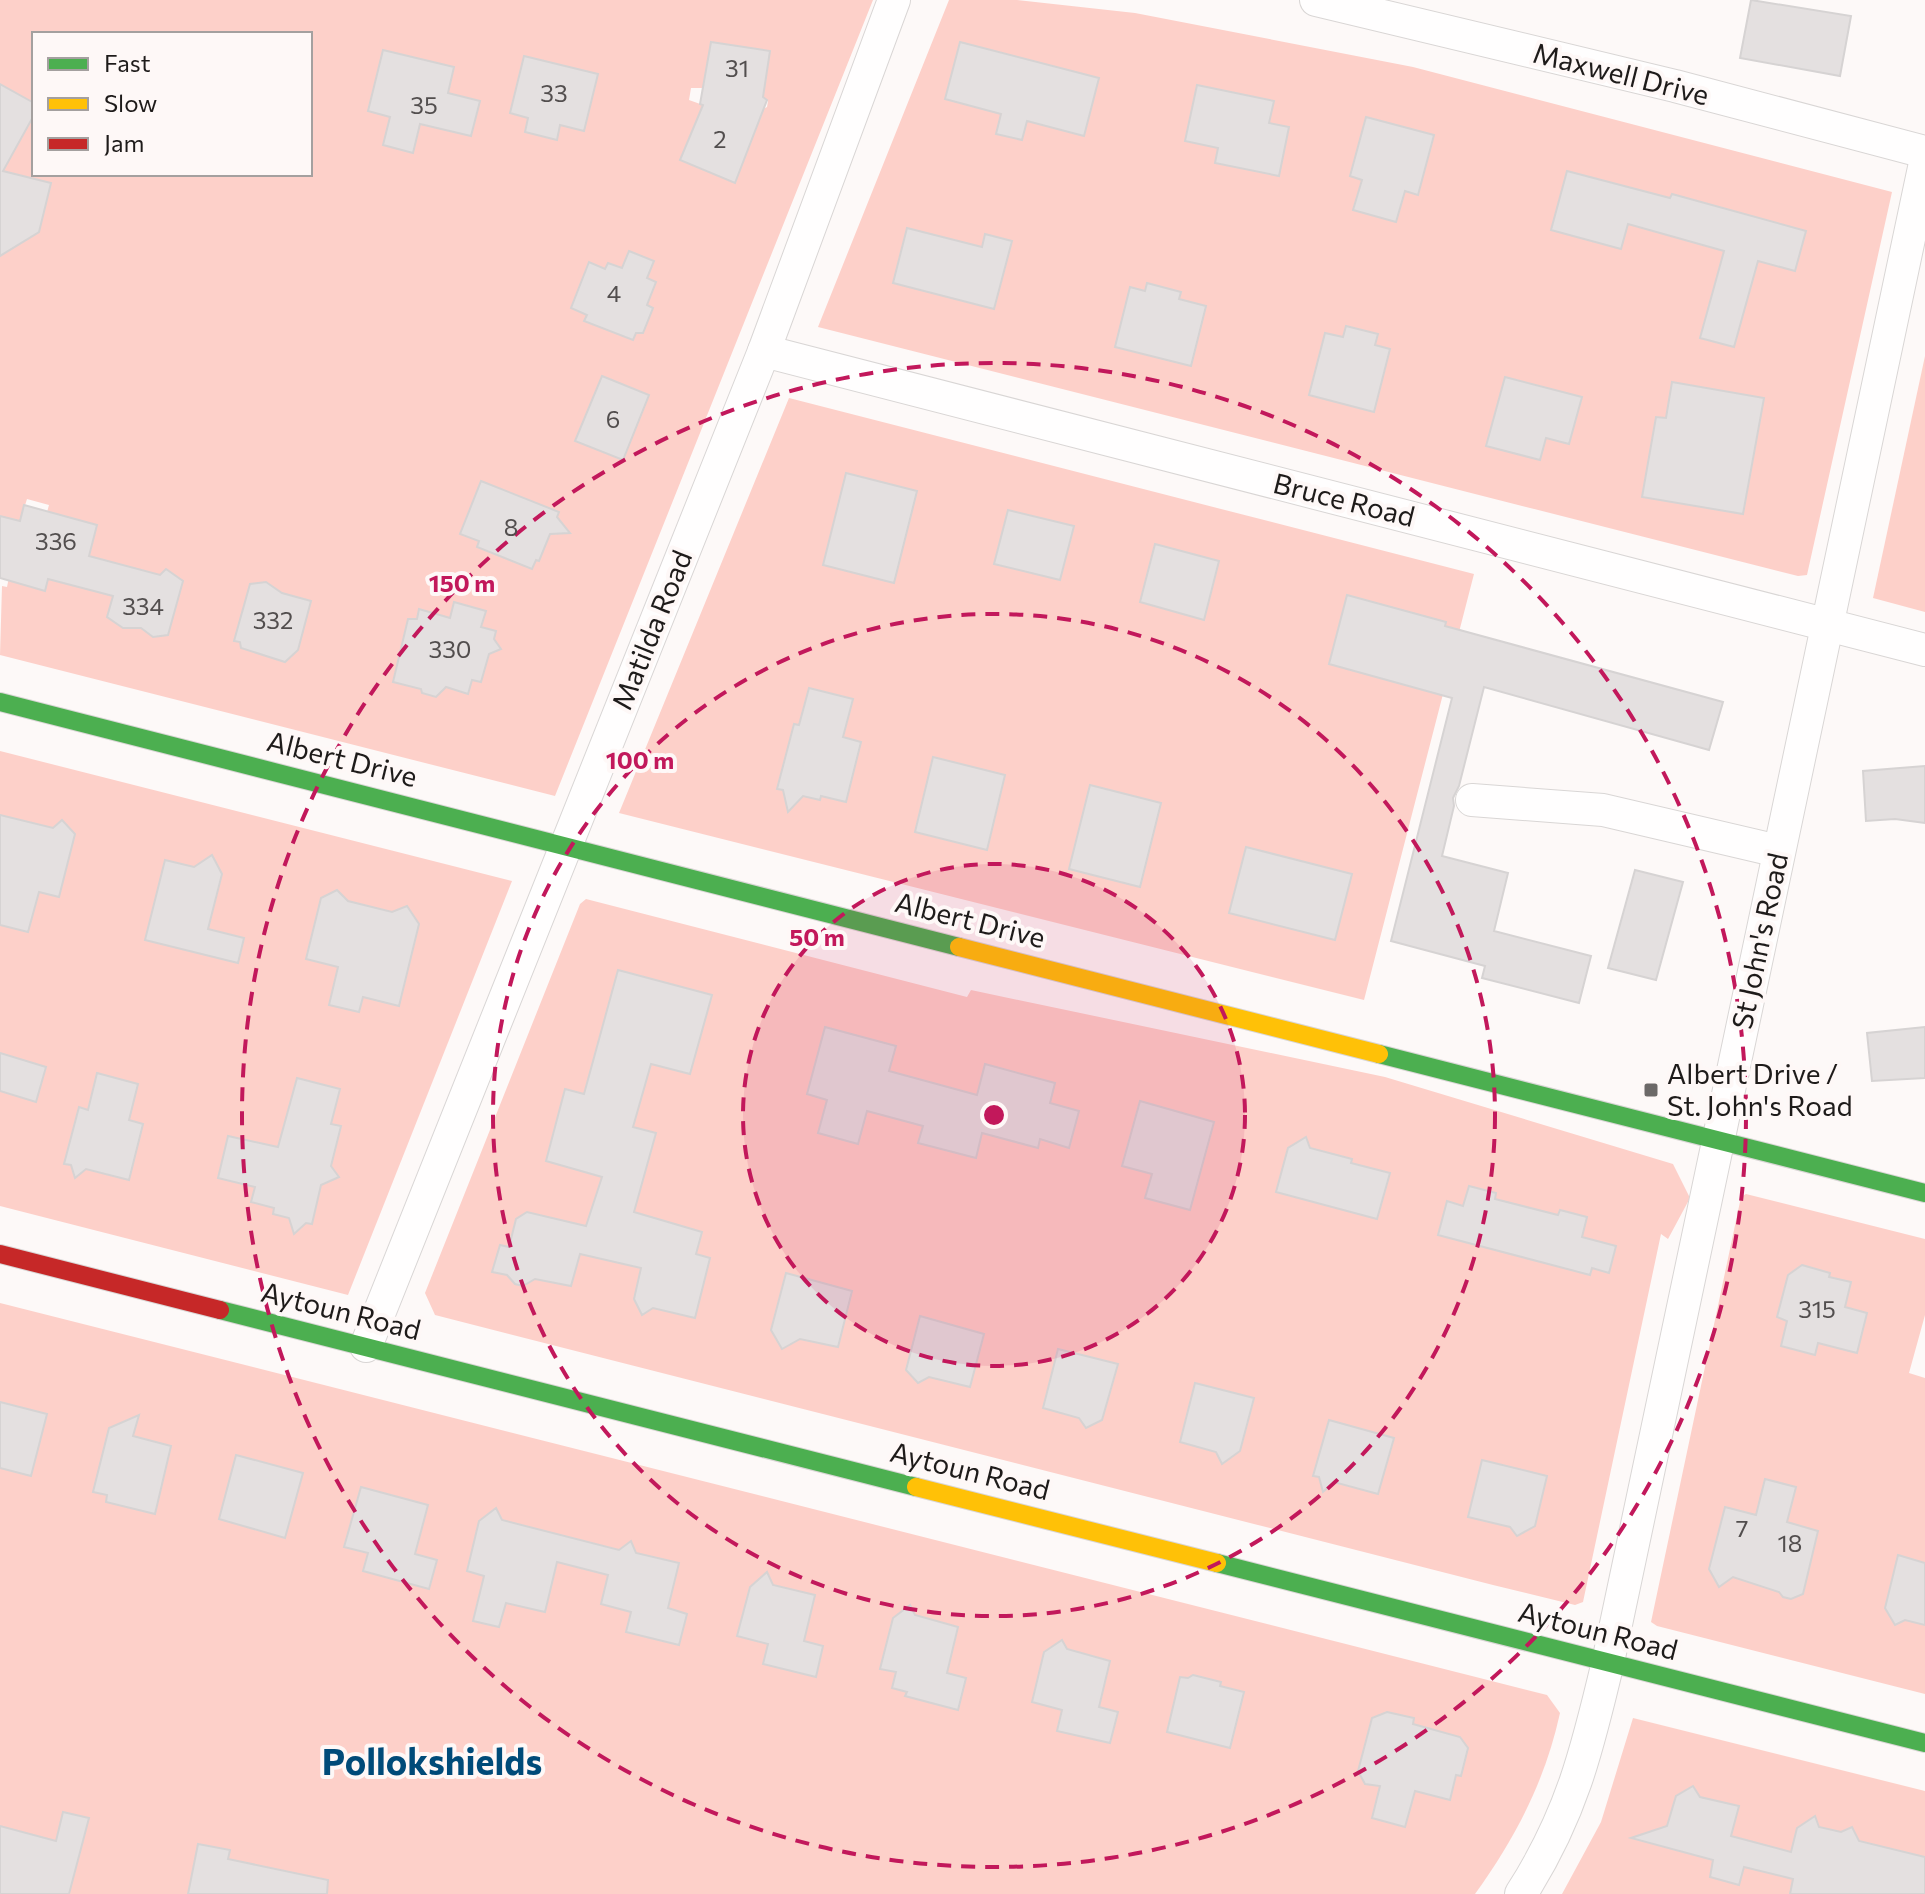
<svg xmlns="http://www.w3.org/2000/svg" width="1925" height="1894" font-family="Commissioner,sans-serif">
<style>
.green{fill:#fdd0c9;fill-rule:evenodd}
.building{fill:#e4e0e0;stroke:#d6d3d3;stroke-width:2}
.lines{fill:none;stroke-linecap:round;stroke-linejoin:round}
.street-casing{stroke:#d9d6d5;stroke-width:34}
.fast-casing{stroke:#d9d6d5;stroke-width:20}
.slow-casing{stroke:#d9d6d5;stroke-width:20}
.jam-casing{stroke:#d9d6d5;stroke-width:20}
.street{stroke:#fffefe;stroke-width:32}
.fast{stroke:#4caf50;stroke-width:18}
.slow{stroke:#ffc107;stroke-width:18}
.jam{stroke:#c62828;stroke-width:18}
.ring{fill:none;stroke:#c2185b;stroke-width:4;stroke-dasharray:14 10}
.poi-dot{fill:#6c6968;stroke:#fef8f7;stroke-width:3}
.labels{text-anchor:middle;stroke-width:8;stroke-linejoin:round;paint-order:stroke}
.number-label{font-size:24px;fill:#524e4e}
.street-label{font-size:28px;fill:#1e1b1a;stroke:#fef8f7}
.poi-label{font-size:28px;fill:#1e1b1a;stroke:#fef8f7;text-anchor:start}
.district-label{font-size:36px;font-weight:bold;fill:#004b79;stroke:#fef8f7}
.centre{fill:#c2185b;stroke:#fef8f7;stroke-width:4}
.ring-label{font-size:24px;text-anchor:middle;font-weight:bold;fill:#c2185b;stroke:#fef8f7;stroke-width:8;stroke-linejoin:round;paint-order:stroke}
</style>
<rect width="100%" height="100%" fill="#fdf9f8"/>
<!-- green -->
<g class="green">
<path d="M0,0H873L555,796L0,655L2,586L7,587L9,577L45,590L52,566L89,558L97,525L65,516L43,527L49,505L27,499L20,521L0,516V213L39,232L51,184L0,175ZM34,34H310V174H34ZM711,42L770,51L763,97L768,101L767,107L761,110L759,121L735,183L680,159L703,105L689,100L691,88H703ZM383,50L454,67L448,93L480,101L471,136L420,124L412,153L384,145L390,117L368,111Z"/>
<path d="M949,0H1017L1135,13L1413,67L1892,192L1807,575L1798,576L818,327ZM960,42L1099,78L1027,121L1022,140L997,134L1001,114L945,99ZM908,228L982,247L994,309L893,282Z"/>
<path d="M1925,356V612L1873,598Z"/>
<path d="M789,398L1474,574L1364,1000L619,813ZM1246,847L1352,874L1335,939L1229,912Z"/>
<path d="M0,751L512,881L348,1295L0,1206Z"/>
<path d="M586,899L967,997L971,990L1385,1077L1673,1164L1690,1198L1668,1239L1661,1234L1583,1602L1575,1605L1493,1585L435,1315L425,1293L580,904Z"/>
<path d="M1746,1194L1925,1239V1315L1909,1373L1925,1378V1694L1657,1626L1651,1622L1741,1197Z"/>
<path d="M0,1303L1547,1695L1560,1713C1545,1781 1516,1837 1475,1894H0Z"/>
<path d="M1633,1718L1925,1791V1894H1562L1601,1822Z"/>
</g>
<!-- building -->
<g class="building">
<path d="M1751,0L1851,16L1840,76L1740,58Z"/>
<path d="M711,42L770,51L763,97L767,100L735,183L680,160L703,105L700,104Z"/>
<path d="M960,42L1099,78L1084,136L1027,121L1022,140L996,134L1001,114L945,99Z"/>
<path d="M383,50L454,67L448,93L480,101L471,136L420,124L413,153L383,145L390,117L368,111Z"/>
<path d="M524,56L598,74L584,131L560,125L557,140L525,132L528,118L510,113Z"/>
<path d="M0,84L34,103V115L3,171L51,183L39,232L0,256Z"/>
<path d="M1197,85L1274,101L1269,123L1289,127L1279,176L1215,163L1218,148L1185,141Z"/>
<path d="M1366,117L1434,135L1418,195L1405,191L1396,222L1353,210L1362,180L1350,176Z"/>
<path d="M1567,171L1670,198L1672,194L1806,231L1795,271L1758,261L1734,347L1700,338L1724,251L1628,224L1621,249L1551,230Z"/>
<path d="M907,228L982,247L985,234L1012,241L994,309L893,283Z"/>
<path d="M629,251L654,261L647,278L656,282L647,305L653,308L643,333H636L633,340L584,321L587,315L571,308L589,262L605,269L608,263L622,268Z"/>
<path d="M1147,283L1181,292L1179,299L1206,306L1191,366L1115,347L1130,287L1145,291Z"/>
<path d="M1346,326L1378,334L1375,345L1390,349L1374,412L1309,395L1325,333L1343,337Z"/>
<path d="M602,376L649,395L623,460L575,441Z"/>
<path d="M1505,377L1582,397L1569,444L1546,438L1540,460L1486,446Z"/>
<path d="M1672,382L1764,398L1743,514L1642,497L1656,417L1666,418Z"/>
<path d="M846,473L917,491L894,583L823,565Z"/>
<path d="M481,481L559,512L557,517L570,533L550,534L539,561L536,560L532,569L477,547L479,541L460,534Z"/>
<path d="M24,505L97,525L89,556L160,575L166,569L183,581L168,635L153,637L141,628H123L107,617L113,596L48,579L45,591L0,578V516L20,521Z"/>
<path d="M1008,510L1074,526L1060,580L994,564Z"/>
<path d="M1155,544L1219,561L1204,620L1140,602Z"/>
<path d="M266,582L282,593L311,601L298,650L285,662L241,648L240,642L234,641L250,584Z"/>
<path d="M1347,595L1446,622L1445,626L1723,702L1709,750L1484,687L1459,786L1453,798L1454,806L1442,856L1508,873L1494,931L1591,956L1579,1003L1482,978L1485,966L1391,941L1452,698L1329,664Z"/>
<path d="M454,602L486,611L481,627L496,631L494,639L501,649L489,654L481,682L472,680L468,694L446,687L436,697L422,693L421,689L393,682L408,619H417L419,609L450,618Z"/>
<path d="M809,688L853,699L843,737L861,742L846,802L821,796L820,800L803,796L788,812L783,790L777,789L794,724L799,725Z"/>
<path d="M933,757L1005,775L987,850L915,832Z"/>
<path d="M1925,766V823L1895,819L1866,821L1863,771Z"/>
<path d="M1090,785L1161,803L1140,887L1069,869Z"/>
<path d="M0,815L53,828L62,820L75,834L59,897L39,892L28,932L0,925Z"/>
<path d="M1246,847L1352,874L1335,940L1229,913Z"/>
<path d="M212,855L222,874L208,929L244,938L238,963L145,940L165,860L194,867Z"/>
<path d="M1635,870L1683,882L1656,980L1608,968Z"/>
<path d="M337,890L348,901L392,912L407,906L419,924L399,1006L363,997L359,1012L329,1005L338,967L306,959L321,898Z"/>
<path d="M618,970L712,995L690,1074L651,1064L633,1127L656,1133L634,1212L702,1232L696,1254L710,1258L695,1318L653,1308L642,1315L634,1299L641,1268L580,1254L571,1286L535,1279L523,1286L515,1284L507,1275L492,1272L500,1245L509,1247L516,1219L527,1212L586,1226L602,1177L546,1161L565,1089L584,1094Z"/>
<path d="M825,1027L896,1046L889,1071L977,1095L985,1064L1055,1083L1050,1103L1079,1111L1069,1148L1040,1139L1038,1148L982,1133L976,1158L918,1143L923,1126L867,1111L858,1144L818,1133L827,1100L807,1094Z"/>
<path d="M1925,1027V1078L1872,1081L1867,1033Z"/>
<path d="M0,1053L46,1067L36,1102L0,1091Z"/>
<path d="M97,1073L138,1084L129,1120L143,1124L129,1180L86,1169L75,1178L71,1165L64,1164L79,1107L88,1110Z"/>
<path d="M297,1078L340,1089L331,1124L341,1126L331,1166L339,1177L321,1185L312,1224L306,1223L294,1234L289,1218L273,1214L274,1208L251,1202L255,1187L218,1178L228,1136L278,1147Z"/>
<path d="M1140,1101L1214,1122L1190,1210L1145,1198L1152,1174L1122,1166Z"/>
<path d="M1306,1137L1310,1148L1352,1159L1351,1163L1390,1173L1377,1219L1276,1192L1288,1148Z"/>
<path d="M1469,1186L1496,1193L1495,1199L1558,1215L1560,1210L1587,1217L1582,1237L1616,1246L1609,1273L1592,1268L1590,1275L1438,1235L1447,1201L1463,1206Z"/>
<path d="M1802,1265L1830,1273L1829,1277L1851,1282L1845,1307L1867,1313L1857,1353L1818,1343L1815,1355L1781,1346L1787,1321L1777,1317L1788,1275Z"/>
<path d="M786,1273L852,1291L838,1347L800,1339L782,1349L771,1330Z"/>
<path d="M920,1316L984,1334L970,1387L929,1377L918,1383L906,1370Z"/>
<path d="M1058,1349L1118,1364L1102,1420L1086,1428L1079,1418L1043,1408Z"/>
<path d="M1195,1383L1254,1398L1240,1451L1222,1464L1216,1452L1180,1442Z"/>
<path d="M0,1402L47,1414L31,1476L0,1468Z"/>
<path d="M139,1415L133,1436L171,1446L155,1514L106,1502L107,1495L93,1492L109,1428Z"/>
<path d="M1329,1420L1394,1438L1378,1494L1334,1482L1323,1492L1319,1477L1313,1476Z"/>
<path d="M236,1455L303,1473L285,1538L219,1519Z"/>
<path d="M1482,1460L1547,1476L1535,1526L1517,1536L1510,1527L1468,1517Z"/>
<path d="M1765,1479L1796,1487L1787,1522L1818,1531L1803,1594L1791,1599L1783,1597L1779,1592L1733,1577L1719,1587L1709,1569L1725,1507L1756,1515Z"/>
<path d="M361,1487L428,1505L415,1554L437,1560L429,1589L363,1571L368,1553L344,1547Z"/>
<path d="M496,1508L502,1520L619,1550L631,1541L636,1553L679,1563L668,1608L687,1614L679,1645L626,1632L631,1612L601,1604L608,1575L557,1562L545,1612L506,1603L499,1627L473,1621L484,1576L467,1571L479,1521Z"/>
<path d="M1898,1555L1925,1563V1625L1905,1620L1895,1625L1885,1608Z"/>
<path d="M767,1572L773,1585L815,1595L804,1641L823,1646L816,1677L763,1664L768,1644L737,1636L750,1587Z"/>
<path d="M910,1605L915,1615L958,1627L947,1673L966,1678L958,1710L905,1696L907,1692L892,1688L896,1672L880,1669L893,1618Z"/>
<path d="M1062,1640L1067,1649L1110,1661L1099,1707L1118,1712L1110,1743L1057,1731L1062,1710L1032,1702L1044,1652Z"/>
<path d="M1193,1675L1221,1682L1220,1686L1244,1692L1230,1748L1167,1732L1180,1677L1188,1678Z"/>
<path d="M1387,1712L1414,1718L1413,1724L1460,1737L1468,1748L1461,1776L1456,1775L1450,1800L1415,1791L1405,1827L1372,1818L1380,1786L1365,1784L1358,1771L1372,1718Z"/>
<path d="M1693,1786L1700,1797L1739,1806L1731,1836L1791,1852L1797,1828L1815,1816L1819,1827L1841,1832L1852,1827L1859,1841L1925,1857V1894H1790L1793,1879L1744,1867L1739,1885L1710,1877L1713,1860L1631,1838L1667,1826L1676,1796Z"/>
<path d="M63,1812L89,1818L69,1894H0V1826L56,1841Z"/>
<path d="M198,1844L230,1850L228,1859L328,1880L327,1894H188Z"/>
</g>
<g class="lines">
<!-- street casing -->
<g class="street-casing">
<g id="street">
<path d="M1316,0L1675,86L1925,152"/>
<path d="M764,351L1925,650"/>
<path d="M1472,800L1603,810L1778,851"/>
<path d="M366,1346L764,351L894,0"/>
<path d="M1521,1894C1571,1816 1587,1751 1608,1662L1925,163"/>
</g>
</g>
<!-- fast casing -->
<g class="fast-casing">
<g id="fast">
<path d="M0,702L959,947"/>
<path d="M1379,1054L1925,1193"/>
<path d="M220,1310L916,1487"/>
<path d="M1217,1563L1925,1743"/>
</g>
</g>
<!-- slow casing -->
<g class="slow-casing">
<g id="slow">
<path d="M959,947L1379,1054"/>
<path d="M916,1487L1217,1563"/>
</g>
</g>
<!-- jam casing -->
<g class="jam-casing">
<path id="jam" d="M0,1254L220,1310"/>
</g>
<!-- street -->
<use href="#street" class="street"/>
<!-- fast -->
<use href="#fast" class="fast"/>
<!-- slow -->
<use href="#slow" class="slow"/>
<!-- jam -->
<use href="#jam" class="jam"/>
</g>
<!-- distance rings -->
<circle cx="994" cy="1115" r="251" fill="#c2185b" fill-opacity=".12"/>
<g class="ring">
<circle cx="994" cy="1115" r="251"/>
<circle cx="994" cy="1115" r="501"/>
<circle cx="994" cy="1115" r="752"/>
</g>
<!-- markers -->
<rect class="poi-dot" x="1643" y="1082" width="16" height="16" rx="4"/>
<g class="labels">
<!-- number labels -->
<g class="number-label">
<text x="737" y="77">31</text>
<text x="554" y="102">33</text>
<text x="424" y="114">35</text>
<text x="720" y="148">2</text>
<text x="614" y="302">4</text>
<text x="613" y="428">6</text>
<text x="511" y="536">8</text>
<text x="56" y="550">336</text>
<text x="143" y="615">334</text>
<text x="273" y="629">332</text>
<text x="450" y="658">330</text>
<text x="1817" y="1318">315</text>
<text x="1742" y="1537">7</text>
<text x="1790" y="1552">18</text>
</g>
<!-- street labels -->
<g class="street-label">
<text transform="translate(1621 74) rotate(14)" y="10">Maxwell Drive</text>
<text transform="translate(1344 500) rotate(14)" y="10">Bruce Road</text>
<text transform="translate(652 630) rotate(-68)" y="10">Matilda Road</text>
<text transform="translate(342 759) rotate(14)" y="10">Albert Drive</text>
<text transform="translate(970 920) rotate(14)" y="10">Albert Drive</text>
<text transform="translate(1760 941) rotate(-78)" y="10">St John's Road</text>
<text transform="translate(341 1311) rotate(14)" y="10">Aytoun Road</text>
<text transform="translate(970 1471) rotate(14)" y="10">Aytoun Road</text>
<text transform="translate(1598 1631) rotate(14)" y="10">Aytoun Road</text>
</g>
<!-- poi labels -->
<g class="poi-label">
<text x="1667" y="1084">Albert Drive /<tspan x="1667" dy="32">St. John's Road</tspan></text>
</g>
<!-- district labels -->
<g class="district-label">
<text x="432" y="1775">Pollokshields</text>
</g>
</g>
<circle cx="994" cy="1115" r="12" class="centre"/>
<g class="ring-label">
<text x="462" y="592">150 m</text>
<text x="640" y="769">100 m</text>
<text x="817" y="946">50 m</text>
</g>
<!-- legend -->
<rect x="32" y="32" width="280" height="144" fill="#fef8f7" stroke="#a4a09f" stroke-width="2"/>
<rect x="48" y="58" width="40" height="12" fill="#4caf50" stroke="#a4a09f" stroke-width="2"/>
<text x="104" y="72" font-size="24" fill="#1e1b1a">Fast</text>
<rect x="48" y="98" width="40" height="12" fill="#ffc107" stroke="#a4a09f" stroke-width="2"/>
<text x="104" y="112" font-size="24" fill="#1e1b1a">Slow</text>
<rect x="48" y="138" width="40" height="12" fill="#c62828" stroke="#a4a09f" stroke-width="2"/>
<text x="104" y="152" font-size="24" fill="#1e1b1a">Jam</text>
</svg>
